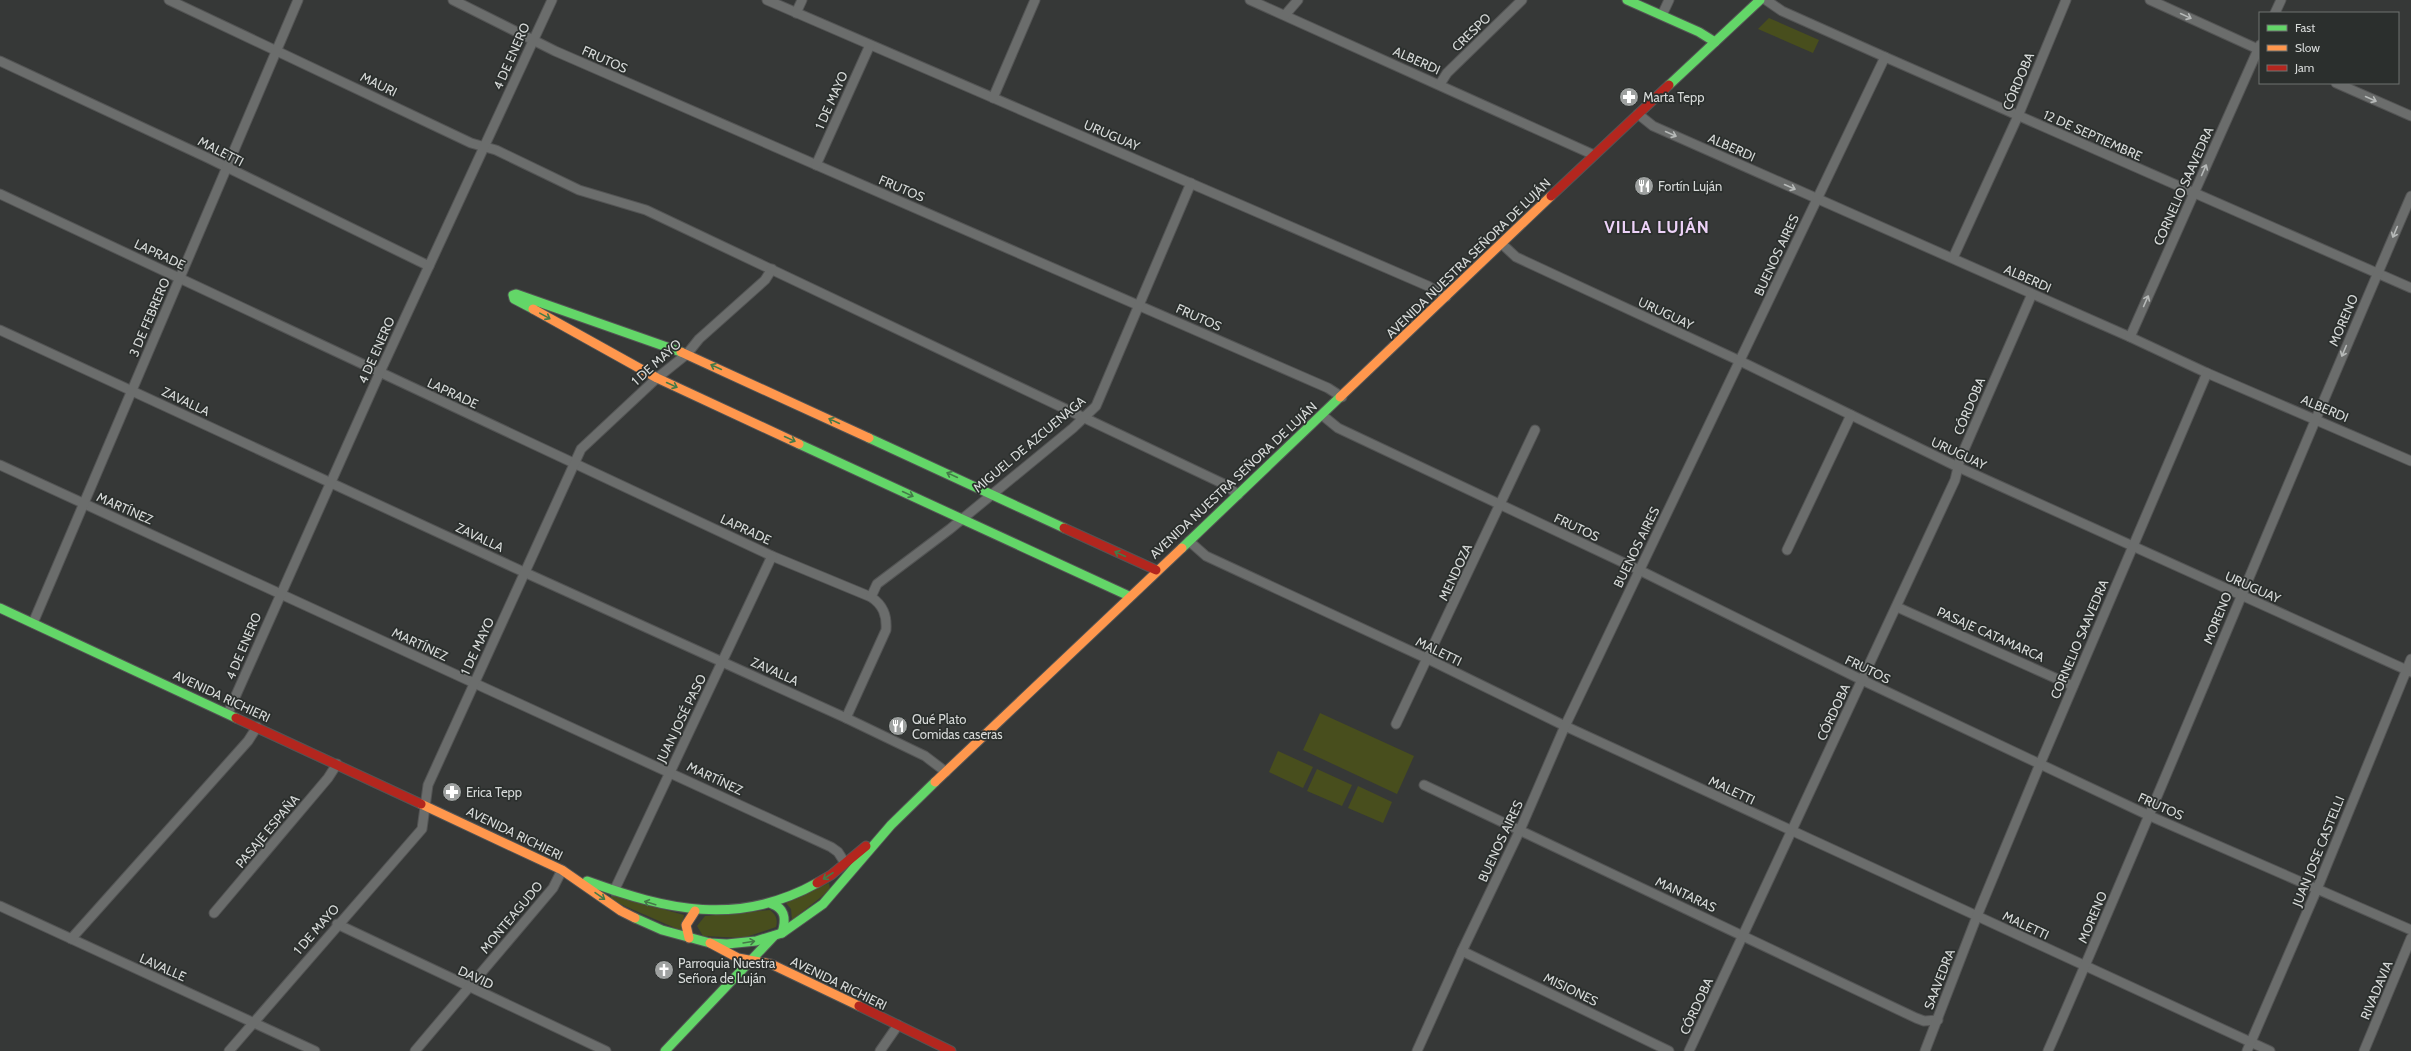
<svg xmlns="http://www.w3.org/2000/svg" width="2411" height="1051" font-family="Cabin,sans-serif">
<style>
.green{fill:#484e1d}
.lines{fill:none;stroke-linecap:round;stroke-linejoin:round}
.street-casing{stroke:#535454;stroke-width:11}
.fast-casing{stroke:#535454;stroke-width:11}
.slow-casing{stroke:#535454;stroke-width:11}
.jam-casing{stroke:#535454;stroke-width:11}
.street{stroke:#6b6d6c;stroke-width:9}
.fast{stroke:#63d668;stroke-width:9}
.slow{stroke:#ff974d;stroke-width:9}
.jam{stroke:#b3261e;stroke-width:9}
.oneway{stroke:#b6b9b8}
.oneway2{stroke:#447a48}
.labels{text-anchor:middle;stroke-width:3.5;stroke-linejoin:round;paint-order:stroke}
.street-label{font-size:13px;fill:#d6d9d8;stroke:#2b2f2d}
.poi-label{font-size:13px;fill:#d6d9d8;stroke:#2b2f2d;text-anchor:start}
.district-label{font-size:17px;font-weight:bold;letter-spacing:1px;fill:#edd2f8;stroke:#2b2f2d}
</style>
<rect width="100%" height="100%" fill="#363837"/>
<!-- green -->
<g class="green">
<path d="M1769,18L1819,40L1813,53L1758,29Z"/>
<path d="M1320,713L1414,756L1397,794L1303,750Z"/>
<path d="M1278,751L1313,767L1303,788L1269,772Z"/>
<path d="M1317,769L1352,785L1342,806L1307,791Z"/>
<path d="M1358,786L1392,802L1383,823L1348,808Z"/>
<path d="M829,883L830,890L792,920L791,909L786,903Z"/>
<path d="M611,895L684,915L682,931L611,900Z"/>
<path d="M770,910C776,915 778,919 776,927L743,938L703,936L697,926L705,916Z"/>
</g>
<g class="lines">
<!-- street casing -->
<g class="street-casing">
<g id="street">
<path d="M169,0L471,143L496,150L579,190L646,210L1226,485L1238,495"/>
<path d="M453,0L555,51L1328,388L1342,397"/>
<path d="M767,0L1428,286L1446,297"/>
<path d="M1250,0L1594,155"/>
<path d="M1766,0L1782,11L1885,57L2411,288"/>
<path d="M2150,0L2260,50"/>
<path d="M796,13L802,0"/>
<path d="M2275,13L2281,0"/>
<path d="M1285,15L1298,0"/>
<path d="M1662,15L1669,0"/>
<path d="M0,61L208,158L429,266"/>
<path d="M2336,83L2411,116"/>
<path d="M1440,84L1447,73L1522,0"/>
<path d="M993,98L1035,0"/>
<path d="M1638,114L1653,126L2130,337L2207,373L2411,461"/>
<path d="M816,165L870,45"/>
<path d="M0,194L772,556L871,597C883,605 887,615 886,630L846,718"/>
<path d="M1502,244L1516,257L1740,361L1958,467L2411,672"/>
<path d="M1953,258L2018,116L2066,0"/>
<path d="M0,330L526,573L846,718L925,756L946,772"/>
<path d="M2130,337L2260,45"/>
<path d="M1322,415L1338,428L1639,570L1862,680L2150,816L2411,930"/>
<path d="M0,465L831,847L838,852L845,863"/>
<path d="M1189,541L1206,556L1428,659L1565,726L2270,1051"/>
<path d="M1787,550L1851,415"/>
<path d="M871,597L877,584L950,529L1073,428L1096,406L1191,183"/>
<path d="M1897,607L2073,686"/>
<path d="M33,623L298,0"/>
<path d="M228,713L380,372L552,0"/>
<path d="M1396,724L1535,430"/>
<path d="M1424,785L1916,1018L1924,1021L1938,1020"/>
<path d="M614,891L772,556"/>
<path d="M0,906L315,1051"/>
<path d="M214,913L328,778L337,764"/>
<path d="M337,924L606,1051"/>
<path d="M71,939L248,741L257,727"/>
<path d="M1462,951L1669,1051"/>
<path d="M229,1051L422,829L428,785L581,449L657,378L687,354L699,339L765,280L772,269"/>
<path d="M415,1051L553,888L562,870"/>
<path d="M880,1051L898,1025"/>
<path d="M1417,1051L1462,951L1520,830L1565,726L1885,57"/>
<path d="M1689,1051L1955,480L1960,459L2032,294"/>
<path d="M1925,1051L1977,916L2040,764L2207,373"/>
<path d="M2048,1051C2172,767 2288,480 2411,196"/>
<path d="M2247,1051L2317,889L2411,659"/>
<path d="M2364,1051L2411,938"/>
</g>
</g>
<!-- fast casing -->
<g class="fast-casing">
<g id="fast">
<path d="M1627,0L1699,32L1715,42"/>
<path d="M1669,85L1760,0"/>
<path d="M533,309L514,299L513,295L516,294L681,352"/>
<path d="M869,438L1064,528"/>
<path d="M799,444L1129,596"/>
<path d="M1182,548L1340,397"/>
<path d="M0,608L236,718"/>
<path d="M587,881C667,910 738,927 817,883"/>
<path d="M772,904C786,909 786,920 782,933"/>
<path d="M635,918L662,930L710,943L727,944L756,941L782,933L823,904L891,825L935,782"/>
<path d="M665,1051L774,936"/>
</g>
</g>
<!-- slow casing -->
<g class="slow-casing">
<g id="slow">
<path d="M533,309L657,378L799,444"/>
<path d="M681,352L869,438"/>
<path d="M1340,397L1551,196"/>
<path d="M935,782L1182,548"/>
<path d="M421,804L562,870L621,911L635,918"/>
<path d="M689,938L686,925L695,911"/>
<path d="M710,943L738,958L771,964L859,1006"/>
</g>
</g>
<!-- jam casing -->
<g class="jam-casing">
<g id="jam">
<path d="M1551,196L1669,85"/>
<path d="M1064,528L1156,570"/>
<path d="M236,718L421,804"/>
<path d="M817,883L831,875L866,846"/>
<path d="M859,1006L951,1051"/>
</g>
</g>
<!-- street -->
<use href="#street" class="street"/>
<!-- fast -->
<use href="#fast" class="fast"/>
<!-- slow -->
<use href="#slow" class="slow"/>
<!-- jam -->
<use href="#jam" class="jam"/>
</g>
<!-- one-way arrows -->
<defs><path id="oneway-shaft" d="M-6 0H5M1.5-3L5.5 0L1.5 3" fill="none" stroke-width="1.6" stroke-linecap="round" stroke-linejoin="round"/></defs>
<g class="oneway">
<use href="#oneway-shaft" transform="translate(2186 16) rotate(25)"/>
<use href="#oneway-shaft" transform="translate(2371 99) rotate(24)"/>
<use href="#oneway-shaft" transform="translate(1671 134) rotate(24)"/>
<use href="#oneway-shaft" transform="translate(2204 170) rotate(-66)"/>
<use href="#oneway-shaft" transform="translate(1790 187) rotate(24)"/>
<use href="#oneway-shaft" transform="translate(2395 232) rotate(113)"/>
<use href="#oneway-shaft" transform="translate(2146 301) rotate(-66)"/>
<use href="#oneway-shaft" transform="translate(2344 351) rotate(113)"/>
</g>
<g class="oneway2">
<use href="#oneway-shaft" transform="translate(545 316) rotate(29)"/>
<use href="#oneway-shaft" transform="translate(716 367) rotate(-155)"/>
<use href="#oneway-shaft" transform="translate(672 385) rotate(25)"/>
<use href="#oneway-shaft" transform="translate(834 421) rotate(-155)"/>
<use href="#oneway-shaft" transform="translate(790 439) rotate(25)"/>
<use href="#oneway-shaft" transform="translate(952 475) rotate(-155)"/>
<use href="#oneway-shaft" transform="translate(908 494) rotate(25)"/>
<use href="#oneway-shaft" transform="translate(1120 554) rotate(-155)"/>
<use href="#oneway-shaft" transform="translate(828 876) rotate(147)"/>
<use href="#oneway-shaft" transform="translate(600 896) rotate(35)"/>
<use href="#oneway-shaft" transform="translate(650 903) rotate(-163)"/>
<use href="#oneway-shaft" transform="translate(749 942) rotate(-9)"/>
</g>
<!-- icons -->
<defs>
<g id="pharmacy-disc" transform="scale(1)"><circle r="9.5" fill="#9ea1a0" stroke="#2b2f2d"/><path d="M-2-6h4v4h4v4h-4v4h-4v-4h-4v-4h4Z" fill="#fff"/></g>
<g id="restaurant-disc" transform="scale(1)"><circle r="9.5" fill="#9ea1a0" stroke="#2b2f2d"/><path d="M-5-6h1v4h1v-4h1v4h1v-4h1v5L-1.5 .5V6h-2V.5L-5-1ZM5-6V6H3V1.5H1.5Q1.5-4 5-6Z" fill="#fff"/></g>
<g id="church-disc" transform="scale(1)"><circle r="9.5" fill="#9ea1a0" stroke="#2b2f2d"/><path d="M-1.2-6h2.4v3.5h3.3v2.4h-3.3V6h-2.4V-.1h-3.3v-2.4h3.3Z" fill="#fff"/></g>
</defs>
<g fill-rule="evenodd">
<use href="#pharmacy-disc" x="1629" y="97"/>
<use href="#restaurant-disc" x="1644" y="186"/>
<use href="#restaurant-disc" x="898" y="726"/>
<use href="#pharmacy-disc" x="452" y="792"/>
<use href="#church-disc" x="664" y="970"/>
</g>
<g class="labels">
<!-- street labels -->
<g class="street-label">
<text transform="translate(1471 32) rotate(-44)" y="5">CRESPO</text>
<text transform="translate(511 56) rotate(-66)" y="5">4 DE ENERO</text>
<text transform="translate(605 59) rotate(24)" y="5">FRUTOS</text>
<text transform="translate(1417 60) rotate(24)" y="5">ALBERDI</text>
<text transform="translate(2018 81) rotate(-67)" y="5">CÓRDOBA</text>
<text transform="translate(379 84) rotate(26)" y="5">MAURI</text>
<text transform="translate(831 100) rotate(-66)" y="5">1 DE MAYO</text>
<text transform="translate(1112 135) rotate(23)" y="5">URUGUAY</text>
<text transform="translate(2093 135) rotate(24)" y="5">12 DE SEPTIEMBRE</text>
<text transform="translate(1732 147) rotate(24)" y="5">ALBERDI</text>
<text transform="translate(221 151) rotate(27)" y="5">MALETTI</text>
<text transform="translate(2183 186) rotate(-66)" y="5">CORNELIO SAAVEDRA</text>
<text transform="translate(902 188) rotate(23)" y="5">FRUTOS</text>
<text transform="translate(160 254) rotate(25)" y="5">LAPRADE</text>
<text transform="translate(1776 255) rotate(-65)" y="5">BUENOS AIRES</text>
<text transform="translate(1468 258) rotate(-44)" y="5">AVENIDA NUESTRA SEÑORA DE LUJÁN</text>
<text transform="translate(2028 278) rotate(24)" y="5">ALBERDI</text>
<text transform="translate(1666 313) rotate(25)" y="5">URUGUAY</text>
<text transform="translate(149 317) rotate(-67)" y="5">3 DE FEBRERO</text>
<text transform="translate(1199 317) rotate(24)" y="5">FRUTOS</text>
<text transform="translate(2343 320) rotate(-67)" y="5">MORENO</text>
<text transform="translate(376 350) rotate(-66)" y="5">4 DE ENERO</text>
<text transform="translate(656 362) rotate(-42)" y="5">1 DE MAYO</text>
<text transform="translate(453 393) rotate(25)" y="5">LAPRADE</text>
<text transform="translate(186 401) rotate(25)" y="5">ZAVALLA</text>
<text transform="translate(1969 406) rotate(-67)" y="5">CÓRDOBA</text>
<text transform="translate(2325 408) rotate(23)" y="5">ALBERDI</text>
<text transform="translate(1029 444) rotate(-40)" y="5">MIGUEL DE AZCUENAGA</text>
<text transform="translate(1959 453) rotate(25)" y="5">URUGUAY</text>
<text transform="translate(1233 480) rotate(-43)" y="5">AVENIDA NUESTRA SEÑORA DE LUJÁN</text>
<text transform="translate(125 508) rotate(24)" y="5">MARTÍNEZ</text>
<text transform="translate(1577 527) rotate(25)" y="5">FRUTOS</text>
<text transform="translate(746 529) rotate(25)" y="5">LAPRADE</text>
<text transform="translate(480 537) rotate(25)" y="5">ZAVALLA</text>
<text transform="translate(1636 547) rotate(-64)" y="5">BUENOS AIRES</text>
<text transform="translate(1455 572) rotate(-65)" y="5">MENDOZA</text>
<text transform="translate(2253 587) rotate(24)" y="5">URUGUAY</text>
<text transform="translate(2217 618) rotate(-68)" y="5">MORENO</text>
<text transform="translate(1991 634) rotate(24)" y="5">PASAJE CATAMARCA</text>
<text transform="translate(2079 639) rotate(-67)" y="5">CORNELIO SAAVEDRA</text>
<text transform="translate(420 644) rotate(25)" y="5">MARTÍNEZ</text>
<text transform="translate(243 646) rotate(-67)" y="5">4 DE ENERO</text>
<text transform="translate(477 646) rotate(-65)" y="5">1 DE MAYO</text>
<text transform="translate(1439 651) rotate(26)" y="5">MALETTI</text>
<text transform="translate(1868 669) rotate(26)" y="5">FRUTOS</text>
<text transform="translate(775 671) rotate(24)" y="5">ZAVALLA</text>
<text transform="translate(222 696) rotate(25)" y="5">AVENIDA RICHIERI</text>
<text transform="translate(1833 712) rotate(-65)" y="5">CÓRDOBA</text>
<text transform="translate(681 718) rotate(-64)" y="5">JUAN JOSÉ PASO</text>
<text transform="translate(715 778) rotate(25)" y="5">MARTÍNEZ</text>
<text transform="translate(1732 790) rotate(25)" y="5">MALETTI</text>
<text transform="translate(2161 806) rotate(24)" y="5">FRUTOS</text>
<text transform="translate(267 831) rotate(-50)" y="5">PASAJE ESPAÑA</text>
<text transform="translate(515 833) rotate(26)" y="5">AVENIDA RICHIERI</text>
<text transform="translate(1500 841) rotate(-65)" y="5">BUENOS AIRES</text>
<text transform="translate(2318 851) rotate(-68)" y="5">JUAN JOSE CASTELLI</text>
<text transform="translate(1686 894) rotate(25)" y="5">MANTARAS</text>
<text transform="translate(511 917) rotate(-50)" y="5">MONTEAGUDO</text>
<text transform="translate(2092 917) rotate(-67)" y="5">MORENO</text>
<text transform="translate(2026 925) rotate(25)" y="5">MALETTI</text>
<text transform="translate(316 929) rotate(-49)" y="5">1 DE MAYO</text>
<text transform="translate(163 967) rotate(24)" y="5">LAVALLE</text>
<text transform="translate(476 977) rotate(25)" y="5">DAVID</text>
<text transform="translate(1939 979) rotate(-69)" y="5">SAAVEDRA</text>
<text transform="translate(839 983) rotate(26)" y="5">AVENIDA RICHIERI</text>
<text transform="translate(1571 989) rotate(26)" y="5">MISIONES</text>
<text transform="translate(2376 990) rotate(-67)" y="5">RIVADAVIA</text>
<text transform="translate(1696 1006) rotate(-65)" y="5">CÓRDOBA</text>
</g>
<!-- poi labels -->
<g class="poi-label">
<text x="1643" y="102">Marta Tepp</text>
<text x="1658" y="191">Fortín Luján</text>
<text x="912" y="724">Qué Plato<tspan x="912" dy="15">Comidas caseras</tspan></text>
<text x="466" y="797">Erica Tepp</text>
<text x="678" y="968">Parroquia Nuestra<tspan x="678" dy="15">Señora de Luján</tspan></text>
</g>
<!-- district labels -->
<g class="district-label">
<text x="1657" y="233">VILLA LUJÁN</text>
</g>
</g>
<!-- legend -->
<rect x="2259" y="12" width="140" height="72" fill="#2b2f2d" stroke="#6f7371"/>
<rect x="2267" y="25" width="20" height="6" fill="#63d668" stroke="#6f7371"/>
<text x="2295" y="32" font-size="12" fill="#d6d9d8">Fast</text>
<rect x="2267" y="45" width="20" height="6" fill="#ff974d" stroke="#6f7371"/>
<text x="2295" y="52" font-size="12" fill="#d6d9d8">Slow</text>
<rect x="2267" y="65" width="20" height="6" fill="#b3261e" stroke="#6f7371"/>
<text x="2295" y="72" font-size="12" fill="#d6d9d8">Jam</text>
</svg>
